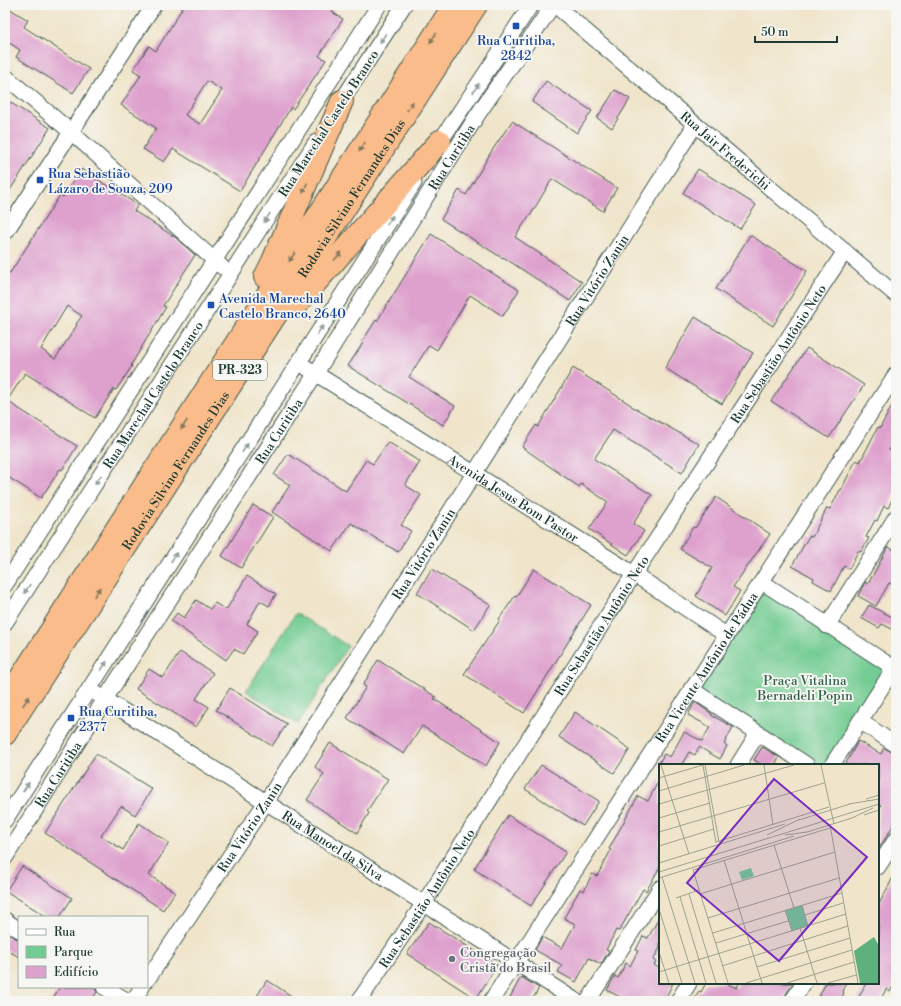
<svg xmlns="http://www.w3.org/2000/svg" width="901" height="1006" font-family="'Libre Bodoni',serif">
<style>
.green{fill:#73cc93;stroke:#498464}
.building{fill:#dea0cd;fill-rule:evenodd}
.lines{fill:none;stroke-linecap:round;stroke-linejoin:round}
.minor-casing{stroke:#3e564b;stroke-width:17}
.highway-casing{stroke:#3e564b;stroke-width:24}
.minor{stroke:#fff;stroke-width:15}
.highway{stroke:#f9bc8a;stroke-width:22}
.oneway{fill:#8f9e9a}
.oneway2{fill:#81765b}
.transit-dot{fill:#1a4fb4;stroke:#f6f6f2;stroke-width:1.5}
.worship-dot{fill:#6b7280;stroke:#f6f6f2;stroke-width:1.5}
.labels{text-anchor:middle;stroke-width:3.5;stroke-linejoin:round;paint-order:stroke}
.shield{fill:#f6f6f2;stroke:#60746d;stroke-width:1}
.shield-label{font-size:12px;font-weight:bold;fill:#1f3d34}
.transit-label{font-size:13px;fill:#164399;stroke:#f6f6f2;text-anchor:start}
.street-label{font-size:13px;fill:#1f3d34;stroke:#f6f6f2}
.park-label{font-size:13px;fill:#34614c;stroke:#f6f6f2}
.worship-label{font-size:13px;fill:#5b616d;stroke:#f6f6f2;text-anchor:start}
.inset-road{fill:none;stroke:#9ca28f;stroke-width:1}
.view{fill:#7b2cbf;fill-opacity:0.15;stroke:#7b2cbf;stroke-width:2}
.inset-edge{fill:none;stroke:#1f3d34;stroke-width:2}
</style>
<rect width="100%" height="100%" fill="#f6f6f2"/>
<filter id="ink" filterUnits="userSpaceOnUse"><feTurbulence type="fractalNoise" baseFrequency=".025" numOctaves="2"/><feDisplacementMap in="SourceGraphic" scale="8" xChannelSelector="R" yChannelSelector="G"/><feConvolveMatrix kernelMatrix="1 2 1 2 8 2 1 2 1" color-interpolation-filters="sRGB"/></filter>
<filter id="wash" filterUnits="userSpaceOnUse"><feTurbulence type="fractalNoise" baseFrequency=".012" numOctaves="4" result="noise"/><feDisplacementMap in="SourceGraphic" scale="16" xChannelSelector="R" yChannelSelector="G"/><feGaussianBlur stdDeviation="0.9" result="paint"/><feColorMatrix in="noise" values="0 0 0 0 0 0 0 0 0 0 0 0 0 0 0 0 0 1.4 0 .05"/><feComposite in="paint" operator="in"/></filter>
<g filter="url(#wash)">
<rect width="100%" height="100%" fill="#f0e5cb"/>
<!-- green -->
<g class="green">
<path d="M762,582L894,668L832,765H807L691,689Z"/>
<path d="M296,613L348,646L298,724L246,691Z"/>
</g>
<g id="blocks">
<!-- building -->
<g class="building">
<path d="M184,5H336L332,12L343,19L319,56L326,60L293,109L291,107L240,191L173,149L164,162L143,149L156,128L121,105L141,75L133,70L149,46L156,51ZM207,81L222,90L200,124L185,115Z"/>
<path d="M5,6L28,20L24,27L89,69L73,93L16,57L20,50L5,40Z"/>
<path d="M546,81L592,111L577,133L532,102Z"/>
<path d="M615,90L630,99L612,128L597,118Z"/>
<path d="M5,99L50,128L5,198Z"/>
<path d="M512,121L617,188L603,211L552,179L530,216H529L515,237L582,282L570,301L503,257L502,258L441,219L459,190L466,195L491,152Z"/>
<path d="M81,169L138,205L134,211L175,237L195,255L163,306L166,307L131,365L132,366L116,390L114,389L95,418L25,373L7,401L77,446L62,470L60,469L41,498L5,475V277L8,272L10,273L60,195L63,197ZM67,306L82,316L76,324L77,325L55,359L41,349Z"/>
<path d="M698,169L756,205L740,229L683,193Z"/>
<path d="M431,234L519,290L503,316L470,295L437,350L429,345L409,377L455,406L443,425L348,366L363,343L362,342L376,320L377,321Z"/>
<path d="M750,235L807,271L773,326L716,289Z"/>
<path d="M695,317L753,353L722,404L665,368Z"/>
<path d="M807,348L864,385L829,438L771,401Z"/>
<path d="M573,368L631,405V406L699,444L682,473L613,430L594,459L652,495L633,524L644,531L628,555L589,529L608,502L581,484L579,487L522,447L536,425L538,427Z"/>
<path d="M896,398V437L889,450L896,454V492L888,508L884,506L877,521L875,520L866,537L869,538L861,552L858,551L849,569L844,566L831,591L813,581L814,578L792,566L809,536L812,537L827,508L830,509L840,490H841L856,460L860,462L878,427L880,428Z"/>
<path d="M388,442L420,462L405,485L421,495L401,525L411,531L398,552L351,523L332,551L272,512L290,485L274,475L288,454L346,491L366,460L373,464Z"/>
<path d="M716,497L770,534L733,587L740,591L725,616L696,596L712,568L680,549L693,527L695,528Z"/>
<path d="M253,505L273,517L241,568L222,556Z"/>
<path d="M888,547L896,551V575L891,584L889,583L876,606L858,596L865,582L868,584Z"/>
<path d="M432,569L490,605L474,630L417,593Z"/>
<path d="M534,569L591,605L524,713L464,674L500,620L499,619L515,596L516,597Z"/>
<path d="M247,576L276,594L269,606L260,601L247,624L258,631L243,654L234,649L226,660L171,621L177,613L184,618L196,600L210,609L215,603L226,610Z"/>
<path d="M869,605L896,619V631L882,624L879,628L861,618Z"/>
<path d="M180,652L213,673L196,699L209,707L196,727L136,689L149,669L163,678Z"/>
<path d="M378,660L436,697L434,699L500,742L486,766L422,726L404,754L347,718L366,687L363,685Z"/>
<path d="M230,688L287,724L272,746L216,710Z"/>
<path d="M695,702L712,714L711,715L733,727L724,744L727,746L720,759L699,747L695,755L689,752L682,764L684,765H658L664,754L670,757L684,732L702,741L710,727L688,715Z"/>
<path d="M575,712L630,749L614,773L559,737Z"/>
<path d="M858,741L881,754L884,748L896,754V821L878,850V811L881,805L878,803V765H845Z"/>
<path d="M330,743L388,779L367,811L369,813L357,833L307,800L324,774L315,767Z"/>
<path d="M762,747L779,757L775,765H762L754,760Z"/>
<path d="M96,754L152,789L135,815L121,806L101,836L123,850L139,823L169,843L149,875L175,892L163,910L45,833Z"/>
<path d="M541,765L599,801L583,826L525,789Z"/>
<path d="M660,778V867L646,891L643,889L619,931L616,930L606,950L609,951L601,964L589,958L576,982L558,972L562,965L535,950L542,937L562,948L575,924L564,918L571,905L580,889L584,891L592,874L597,876L611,850L609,849L638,796L648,801Z"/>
<path d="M508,815L566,852L531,906L474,869Z"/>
<path d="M22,866L72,898L60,917H47L6,891Z"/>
<path d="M896,872V980L890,992L886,989L880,1001H857L866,983H878V906Z"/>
<path d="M660,916V948L653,960L656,962L654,965L660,969V983H673L664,1001H627L607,990L615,976L618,978L626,963L630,966L638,951L636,950L643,936L648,938Z"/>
<path d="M429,922L497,965L476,999L407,954Z"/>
<path d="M9,934L19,940V957L5,949V940Z"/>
<path d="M521,977L539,988L535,995L531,1001H508Z"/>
<path d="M267,980L299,1001H254Z"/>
<path d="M706,983H726L737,988L739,983H793L785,996L783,1001H694L699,991L701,992Z"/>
<path d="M826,983H846L842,991L844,993L840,1001H827L819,996Z"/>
<path d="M60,987H94L97,992L91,1001H51Z"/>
</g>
</g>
</g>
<g filter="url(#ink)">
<use href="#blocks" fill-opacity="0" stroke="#3e564b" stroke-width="1"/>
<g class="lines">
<!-- minor casing -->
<g class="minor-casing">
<g id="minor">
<path id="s1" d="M555,5L896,295"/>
<path d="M5,76L71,132L222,267"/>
<path d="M337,108L404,5"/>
<path d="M435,149L531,5"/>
<path d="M5,233L154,5"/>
<path id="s2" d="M307,368L634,574L726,635"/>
<path d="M762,582L894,668"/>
<path d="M5,585L379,5"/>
<path id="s3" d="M5,623L316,142"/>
<path d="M827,626L896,517"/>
<path d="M691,689L807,765"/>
<path id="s4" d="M97,694L576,1001"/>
<path d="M860,721L896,745"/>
<path d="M738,765L758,733"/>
<path d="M832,765L896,665"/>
<path d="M5,820L414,183"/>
<path id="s5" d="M5,858L105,699L316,373L478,114L553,5"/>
<path d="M878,867L896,839"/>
<path d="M5,920L19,930"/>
<path id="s6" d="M147,980L266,802L695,125"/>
<path d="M104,987L128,1001"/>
<path d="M133,1001L142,987"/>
<path id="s7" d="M359,1001L424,903L634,574L845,251"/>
<path id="s8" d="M491,1001C625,791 761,583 896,374"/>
<path d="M588,1001L660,888"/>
<path d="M678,1001L689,983"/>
<path d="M792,1001L804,983"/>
</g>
</g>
<!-- highway casing -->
<g class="highway-casing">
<g id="highway">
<path d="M265,277L272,263L342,101"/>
<path d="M296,305L440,141"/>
<path d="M5,702L454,5"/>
<path id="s9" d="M5,734L476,5"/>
</g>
</g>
<!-- minor -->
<use href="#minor" class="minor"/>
<!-- highway -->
<use href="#highway" class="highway"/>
</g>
<!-- one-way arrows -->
<defs><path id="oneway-solid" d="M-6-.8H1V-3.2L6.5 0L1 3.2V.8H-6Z"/></defs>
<g class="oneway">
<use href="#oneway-solid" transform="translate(383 38) rotate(123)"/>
<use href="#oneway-solid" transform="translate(476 88) rotate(-57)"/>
<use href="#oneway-solid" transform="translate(267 218) rotate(123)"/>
<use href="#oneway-solid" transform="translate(390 220) rotate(-57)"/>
<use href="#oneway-solid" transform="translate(320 330) rotate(-57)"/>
<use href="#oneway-solid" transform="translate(245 448) rotate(-57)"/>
<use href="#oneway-solid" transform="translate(98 480) rotate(123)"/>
<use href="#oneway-solid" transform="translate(174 557) rotate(-57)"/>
<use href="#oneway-solid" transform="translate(27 589) rotate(123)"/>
<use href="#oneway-solid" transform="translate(104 666) rotate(-57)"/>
<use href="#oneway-solid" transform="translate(26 787) rotate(-57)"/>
</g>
<g class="oneway2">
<use href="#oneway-solid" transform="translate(433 38) rotate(123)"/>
<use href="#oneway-solid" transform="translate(410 106) rotate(-57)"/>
<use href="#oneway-solid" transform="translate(362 147) rotate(123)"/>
<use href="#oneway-solid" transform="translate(305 188) rotate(113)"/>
<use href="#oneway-solid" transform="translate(338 256) rotate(-48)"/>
<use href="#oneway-solid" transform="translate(292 257) rotate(123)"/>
<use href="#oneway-solid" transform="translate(184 425) rotate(123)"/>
<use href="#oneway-solid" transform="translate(97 592) rotate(-57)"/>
<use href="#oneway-solid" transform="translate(26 701) rotate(-57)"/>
</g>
</g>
<!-- markers -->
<g class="transit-dot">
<rect x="512" y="22" width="8" height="8" rx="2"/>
<rect x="36" y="176" width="8" height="8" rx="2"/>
<rect x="207" y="301" width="8" height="8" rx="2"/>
<rect x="67" y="714" width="8" height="8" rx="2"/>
</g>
<circle class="worship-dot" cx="452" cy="959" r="4"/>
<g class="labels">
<!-- shield labels -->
<rect class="shield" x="213" y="360" width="54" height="20" rx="3"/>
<g class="shield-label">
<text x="240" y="374">PR-323</text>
</g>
<!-- transit labels -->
<g class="transit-label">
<text x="516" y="45" text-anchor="middle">Rua Curitiba,<tspan x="516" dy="15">2842</tspan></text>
<text x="48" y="178">Rua Sebastião<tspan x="48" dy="15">Lázaro de Souza, 209</tspan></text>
<text x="219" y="303">Avenida Marechal<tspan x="219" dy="15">Castelo Branco, 2640</tspan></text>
<text x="79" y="716">Rua Curitiba,<tspan x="79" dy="15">2377</tspan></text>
</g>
<!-- street labels -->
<g class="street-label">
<text transform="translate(328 123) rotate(-57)" y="5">Rua Marechal Castelo Branco</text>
<text dy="5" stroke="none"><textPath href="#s1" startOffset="224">Rua Jair Frederichi</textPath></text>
<text dy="5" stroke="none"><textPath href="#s5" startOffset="831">Rua Curitiba</textPath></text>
<text dy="5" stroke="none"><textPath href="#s9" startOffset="638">Rodovia Silvino Fernandes Dias</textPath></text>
<text dy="5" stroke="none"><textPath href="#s6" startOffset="832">Rua Vitório Zanin</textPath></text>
<text dy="5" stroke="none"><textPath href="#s7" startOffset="771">Rua Sebastião Antônio Neto</textPath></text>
<text dy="5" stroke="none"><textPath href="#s3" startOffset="272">Rua Marechal Castelo Branco</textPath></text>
<text dy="5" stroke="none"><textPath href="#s5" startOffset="507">Rua Curitiba</textPath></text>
<text dy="5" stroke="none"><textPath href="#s9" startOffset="314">Rodovia Silvino Fernandes Dias</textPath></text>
<text dy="5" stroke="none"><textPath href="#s2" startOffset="244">Avenida Jesus Bom Pastor</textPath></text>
<text dy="5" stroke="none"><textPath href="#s6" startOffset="508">Rua Vitório Zanin</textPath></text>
<text dy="5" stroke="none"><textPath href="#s7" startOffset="447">Rua Sebastião Antônio Neto</textPath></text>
<text dy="5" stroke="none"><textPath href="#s8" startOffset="397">Rua Vicente Antônio de Pádua</textPath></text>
<text dy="5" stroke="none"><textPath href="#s5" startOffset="99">Rua Curitiba</textPath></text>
<text dy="5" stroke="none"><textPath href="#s6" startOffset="184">Rua Vitório Zanin</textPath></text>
<text dy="5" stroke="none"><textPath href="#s4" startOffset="280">Rua Manoel da Silva</textPath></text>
<text dy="5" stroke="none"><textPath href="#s7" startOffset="123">Rua Sebastião Antônio Neto</textPath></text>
</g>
<!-- park labels -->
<g class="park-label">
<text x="805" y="685">Praça Vitalina<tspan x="805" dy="15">Bernadeli Popin</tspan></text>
</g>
<!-- worship labels -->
<g class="worship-label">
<text x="460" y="957">Congregação<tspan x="460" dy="15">Cristã do Brasil</tspan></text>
</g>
</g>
<!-- overview -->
<g transform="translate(659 764)">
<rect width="220" height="220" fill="#f0e5cb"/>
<path d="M92,104L95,112L83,116L80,108ZM143,141L149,162L133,167L126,146Z" fill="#73cc93"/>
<path d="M215,173L220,182V219H201L195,187Z" fill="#5eb07d"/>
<path class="inset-road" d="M2,1L30,90M44,1L57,79M46,1L60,78M105,1L114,61M162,1L175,60M0,14L44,1M0,27L85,1M207,35L220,31M0,40L135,1M190,40L220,35M205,51L220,46M0,54L51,39M193,54L214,44M140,56L191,40M171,61L199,219M0,68L165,19M148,68L193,54M108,71L141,55M126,71L148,68M57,78L170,43M115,81L135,144M0,82L55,65M65,96L103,219M0,99L126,60M34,106L171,64M34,106L69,219M0,108L220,40M3,113L36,219M0,114L135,72M30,130L57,219M41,130L176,88M21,133L47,219M17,134L40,126M143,141L149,162M0,145L23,219M126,146L133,167M146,151L184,139M49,154L180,114M141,164L158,219M54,169L183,129M57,179L129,157M0,188L10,219M63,202L189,162M98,203L191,174M0,208L187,150M87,219L193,186M128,219L195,198M169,219L197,211"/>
<path class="view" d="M115,15L208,93L120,197L28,119Z"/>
<rect width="220" height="220" class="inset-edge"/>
</g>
<!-- margin -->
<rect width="901" height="1006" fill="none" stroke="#f6f6f2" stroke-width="20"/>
<!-- legend -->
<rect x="18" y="916" width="130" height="72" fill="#f6f6f2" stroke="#a0aca6"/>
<rect x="26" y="929" width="20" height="6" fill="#ffffff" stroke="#a0aca6"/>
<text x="54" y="936" font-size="12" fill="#1f3d34">Rua</text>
<rect x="26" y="946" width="20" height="12" fill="#73cc93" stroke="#a0aca6"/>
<text x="54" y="956" font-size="12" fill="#1f3d34">Parque</text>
<rect x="26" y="966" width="20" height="12" fill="#dea0cd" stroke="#a0aca6"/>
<text x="54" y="976" font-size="12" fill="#1f3d34">Edifício</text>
<!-- scale -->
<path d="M755 36v6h82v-6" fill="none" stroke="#1f3d34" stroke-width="2"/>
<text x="761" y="36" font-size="12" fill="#1f3d34" stroke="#f6f6f2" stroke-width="3" paint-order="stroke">50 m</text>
</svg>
